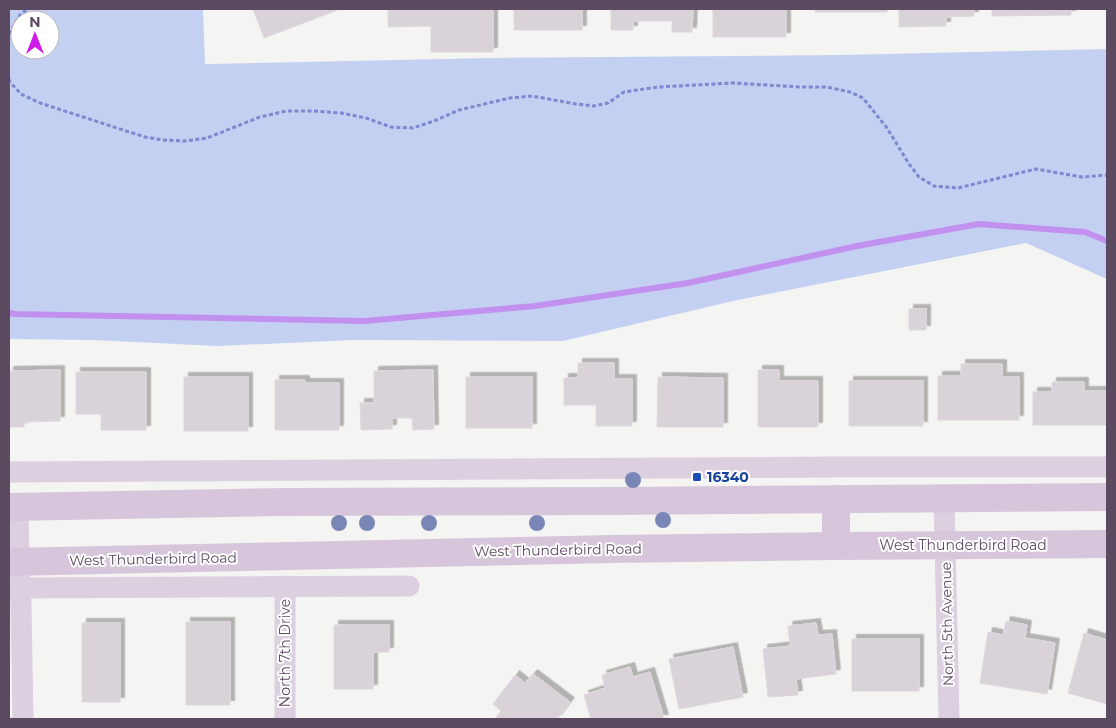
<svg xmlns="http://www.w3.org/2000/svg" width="1116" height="728" font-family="Montserrat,sans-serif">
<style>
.green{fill:#c3d0f1;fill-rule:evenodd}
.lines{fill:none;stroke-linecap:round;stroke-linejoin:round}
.stream{stroke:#c290ee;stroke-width:6}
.building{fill:#d9d2d9;stroke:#ded7de;filter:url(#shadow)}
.path{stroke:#7a89d0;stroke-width:3;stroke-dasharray:4 2.5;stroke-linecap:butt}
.minor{stroke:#dccfdf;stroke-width:21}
.secondary{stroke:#d7c6db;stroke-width:28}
.tree{fill:#7a86b6}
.transit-dot{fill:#1a4fb4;stroke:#fff;stroke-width:2}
.labels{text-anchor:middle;stroke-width:4;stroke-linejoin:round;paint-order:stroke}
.transit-label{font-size:14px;font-weight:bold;fill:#164399;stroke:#fff;text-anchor:start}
.street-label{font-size:14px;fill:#5c4a61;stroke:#fff}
</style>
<defs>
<filter id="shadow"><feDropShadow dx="4.5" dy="-4.5" stdDeviation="0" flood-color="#0004"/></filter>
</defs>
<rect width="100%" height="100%" fill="#f4f5f3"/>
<!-- green -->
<path class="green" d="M9,9H203L205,64L490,58L841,55L1107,49V279L1026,243L733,301L563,341L352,340L218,346L92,340L9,339ZM20,20H50V50H20Z"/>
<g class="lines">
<!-- stream -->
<path class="stream" d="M9,313L15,314L364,321L535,306L688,283L857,246L979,224L1085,232L1107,241"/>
</g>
<!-- building -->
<g class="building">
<path d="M253,9H340L264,38Z"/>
<path d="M388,9H493V52H431V26L388,27Z"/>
<rect x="514" y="9" width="68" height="21"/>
<path d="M611,9H693L692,32H672V21H633V30H611Z"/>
<rect x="713" y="9" width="73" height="28"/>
<rect x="815" y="9" width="72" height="3"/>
<path d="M899,9H974V16L946,17V26L899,27Z"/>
<path d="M992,9H1071V15L992,16Z"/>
<rect x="909" y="309" width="17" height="21"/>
<path d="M578,363H614V379H632V426H596V405H564V378H578Z"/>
<path d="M961,364H1002V377H1019V420H938V376H961Z"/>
<path d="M60,370V421L24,422V427H9V371Z"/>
<path d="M433,370L434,429L413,430L412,418H392V429L361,430L360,403H374V371Z"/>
<path d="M758,370H779V381H818V427H758Z"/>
<path d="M76,372H146V430H101V414H76Z"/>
<rect x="184" y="377" width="64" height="54"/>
<rect x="466" y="377" width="66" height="51"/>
<path d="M658,377L723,378V427H657Z"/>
<path d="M275,380H305V383H339V430H275Z"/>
<rect x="849" y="381" width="74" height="45"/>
<path d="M1052,382H1084V391H1107V425H1033V392H1052Z"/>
<path d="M1006,621L1027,625L1025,638L1055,643L1047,694L980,683L988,632L1003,635Z"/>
<rect x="186" y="622" width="44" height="83"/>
<rect x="82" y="623" width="38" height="79"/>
<path d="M816,623L818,635L832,634L836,674L796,679L798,695L768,697L763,649L790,646L788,626Z"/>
<path d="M334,625H389V652H373V689H334Z"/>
<path d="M1084,633L1107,640V704L1068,693Z"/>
<rect x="852" y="639" width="67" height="52"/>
<path d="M733,647L743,697L679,709L669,659Z"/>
<path d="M630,667L633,677L650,672L664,719H591L584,695L605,688L602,675Z"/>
<path d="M533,674L570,702L557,719H495L501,711L493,704L515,675L525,683Z"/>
</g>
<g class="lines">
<!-- path -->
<g class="path">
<path d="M9,34L20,15L27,9"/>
<path d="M9,79L10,82L21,94L40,103L145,137L163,140L185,141L207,138L260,117L286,111H315L341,113L366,118L391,127L413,128L434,121L459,110L510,98L532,96L576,104L594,106L608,103L624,92L658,87L733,83L800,87H827L850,92L863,98L887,128L909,164L919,177L934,186L958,188L1036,169L1082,177L1107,175"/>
</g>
<!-- minor -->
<g class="minor">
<path d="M9,472L835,467H1107"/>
<path d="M944,499L949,719"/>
<path d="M18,507L19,562L21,605L23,719"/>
<path d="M285,586V719"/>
<path d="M9,588L409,586"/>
</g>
<!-- secondary -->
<g class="secondary">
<path d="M836,499V546"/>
<path d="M9,507L285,502L619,501L1107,497"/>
<path d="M9,562L612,549L836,546L1107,544"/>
</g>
</g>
<!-- trees -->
<g class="tree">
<circle cx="633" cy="480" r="8"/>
<circle cx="663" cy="520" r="8"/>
<circle cx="339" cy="523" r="8"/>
<circle cx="367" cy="523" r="8"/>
<circle cx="429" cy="523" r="8"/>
<circle cx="537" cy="523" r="8"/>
</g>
<!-- markers -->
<rect class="transit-dot" x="692" y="472" width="10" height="10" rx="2.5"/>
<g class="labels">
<!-- transit labels -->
<g class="transit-label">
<text x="707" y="482">16340</text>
</g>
<!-- street labels -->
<g class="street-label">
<text x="963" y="550">West Thunderbird Road</text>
<text transform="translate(558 550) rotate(-1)" y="5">West Thunderbird Road</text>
<text transform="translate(153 559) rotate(-1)" y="5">West Thunderbird Road</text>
<text transform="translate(947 624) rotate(-91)" y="5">North 5th Avenue</text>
<text transform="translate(285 653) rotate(-90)" y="5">North 7th Drive</text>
</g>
</g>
<!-- border -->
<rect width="1116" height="728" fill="none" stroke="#5c4a61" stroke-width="20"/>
<!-- north arrow -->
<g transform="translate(35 35)"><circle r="24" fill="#ffffff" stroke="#beb7c0"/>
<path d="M0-4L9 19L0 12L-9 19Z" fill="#d01ae7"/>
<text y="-8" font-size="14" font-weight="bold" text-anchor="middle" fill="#5c4a61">N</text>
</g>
</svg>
